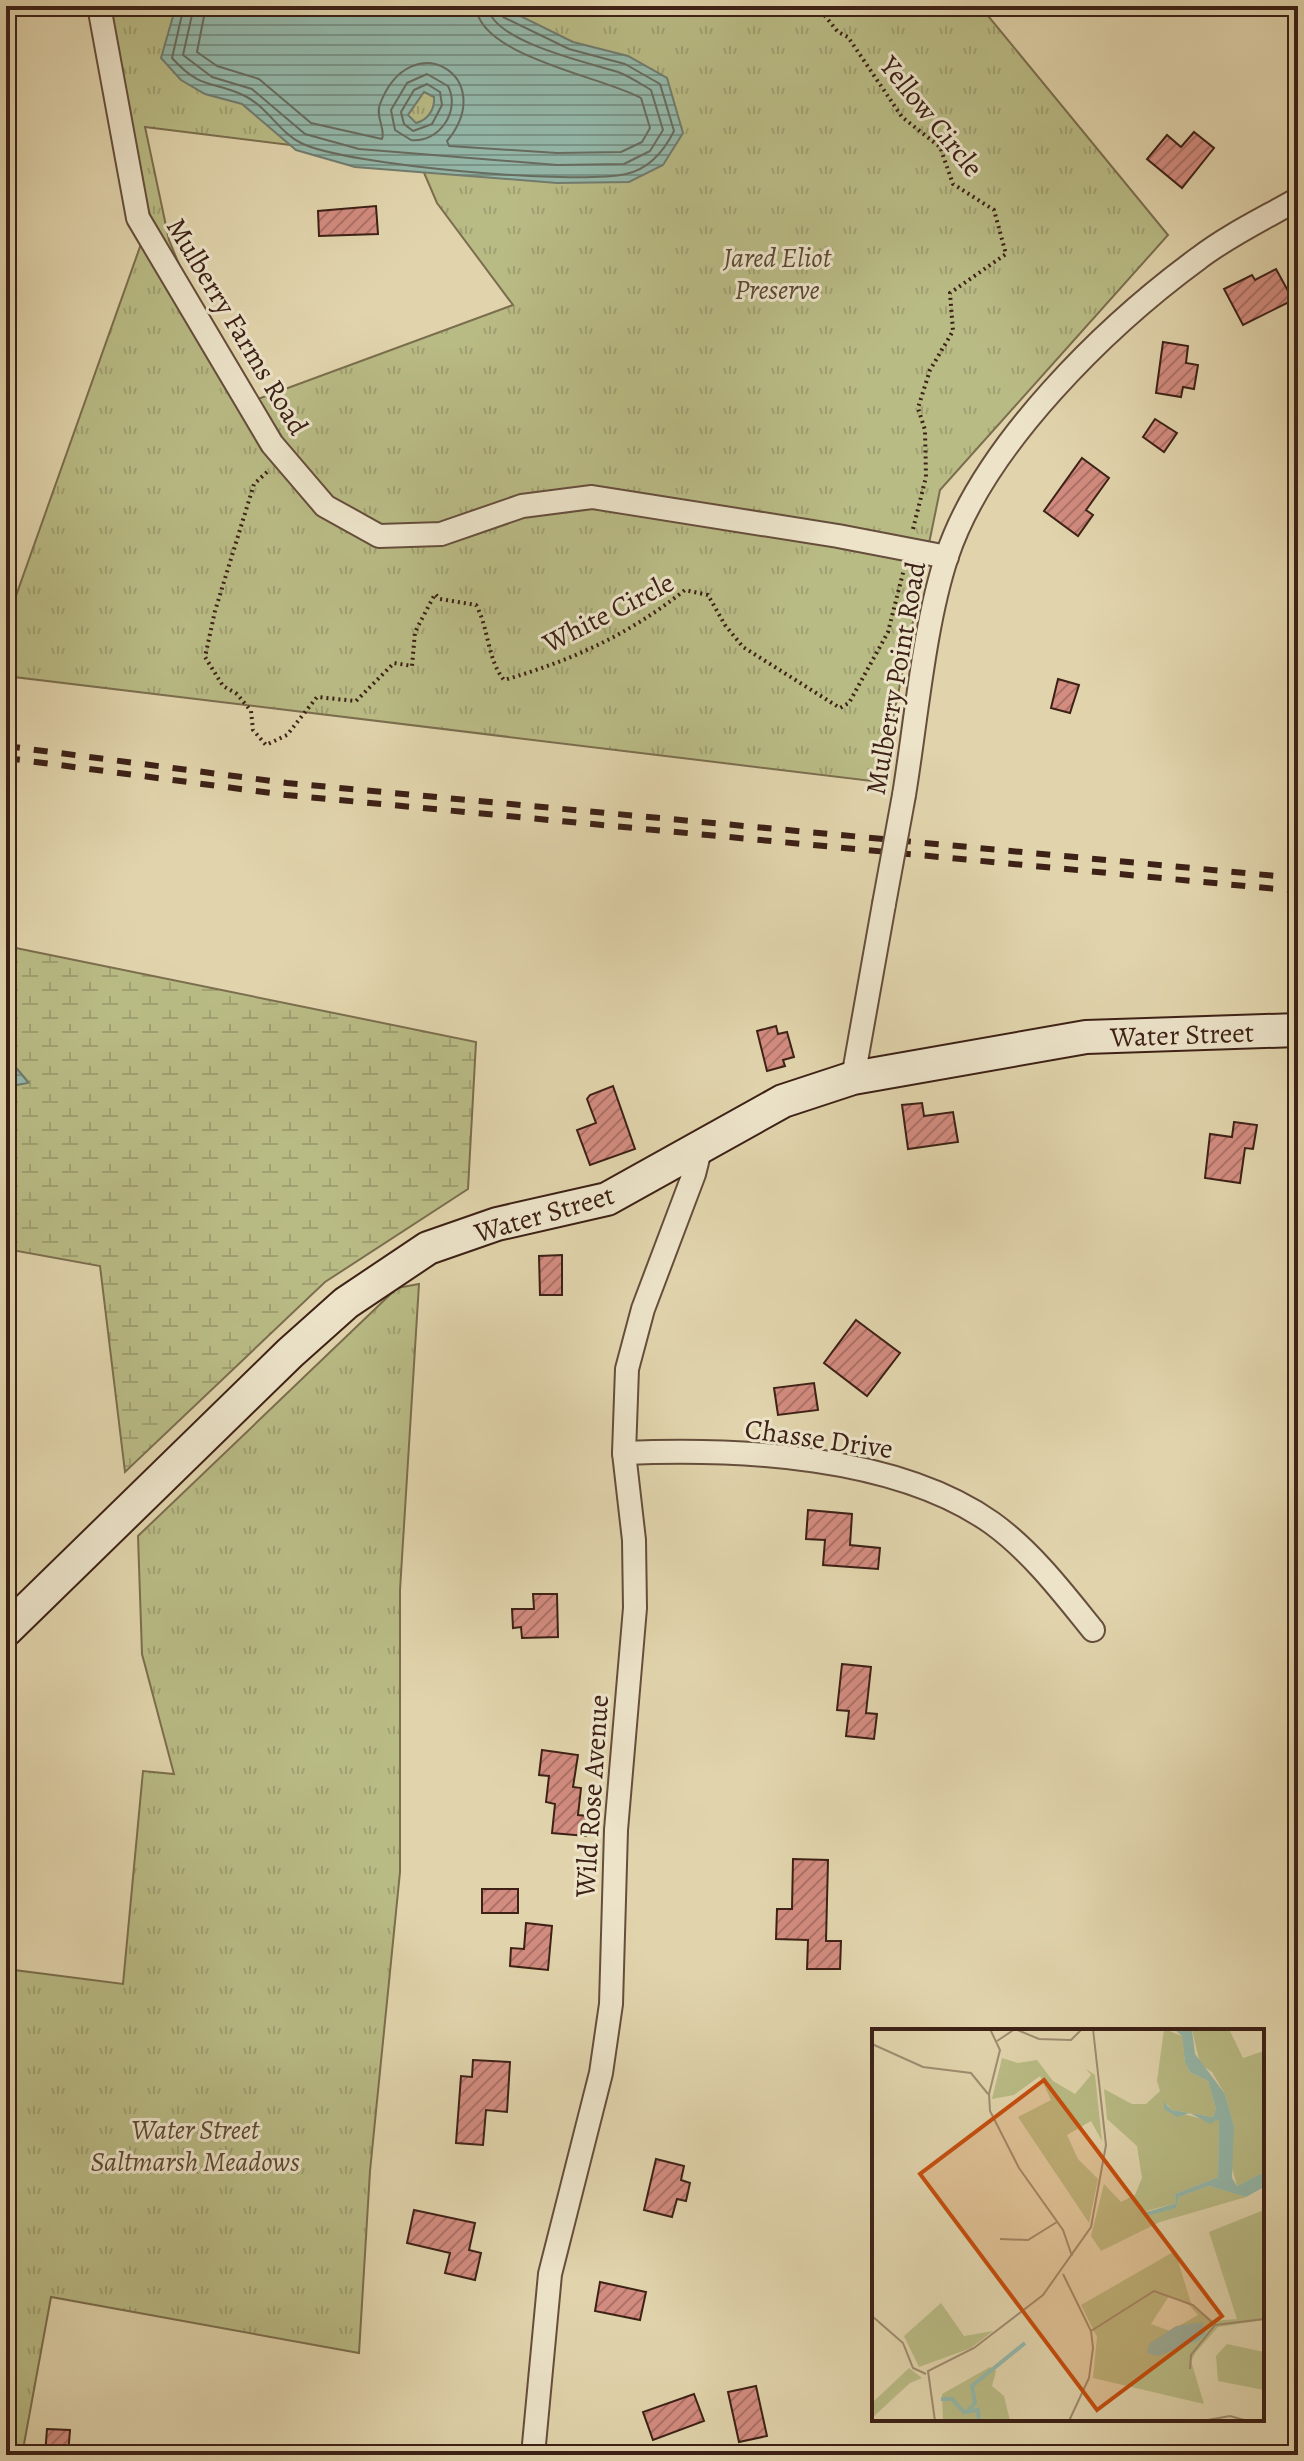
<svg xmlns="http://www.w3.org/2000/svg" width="1304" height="2461" font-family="Alegreya,serif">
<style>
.grass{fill:url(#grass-tufts);stroke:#7b6e4e;stroke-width:2;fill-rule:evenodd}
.wetland{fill:url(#wetland-marsh);stroke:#7b6e4e;stroke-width:2}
.water{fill:url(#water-rules);stroke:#717c6f;stroke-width:2;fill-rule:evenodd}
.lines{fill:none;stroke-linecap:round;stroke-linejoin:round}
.shore{stroke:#686c60;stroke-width:2}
.building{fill:url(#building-hatch);stroke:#3d2116;stroke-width:2}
.street-casing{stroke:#664e3c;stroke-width:26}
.secondary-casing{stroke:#3d2116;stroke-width:36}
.path{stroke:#3d2116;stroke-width:4;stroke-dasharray:2 4;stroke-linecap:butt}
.street{stroke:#ece3c9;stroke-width:22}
.secondary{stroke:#ece3c9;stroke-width:32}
.rail{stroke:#3d2116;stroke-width:6;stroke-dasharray:14 14;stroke-linecap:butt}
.street-bridge-casing{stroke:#664e3c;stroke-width:26;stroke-linecap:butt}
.street-bridge{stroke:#ece3c9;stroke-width:22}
.labels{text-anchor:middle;stroke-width:6;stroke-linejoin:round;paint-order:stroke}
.street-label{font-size:28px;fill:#3d2116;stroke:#ece3c9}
.park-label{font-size:28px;font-style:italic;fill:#5c4832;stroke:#ece3c9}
.inset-river{fill:none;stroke:#94b8aa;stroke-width:4}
.inset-road{fill:none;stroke:#9f8c70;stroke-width:2}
.view{fill:#c64e0e;fill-opacity:0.15;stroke:#c64e0e;stroke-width:4}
.inset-edge{fill:none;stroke:#3d2116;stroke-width:4}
</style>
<defs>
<pattern id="grass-tufts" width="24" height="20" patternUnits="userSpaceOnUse" patternTransform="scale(2)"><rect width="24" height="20" fill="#b9bb85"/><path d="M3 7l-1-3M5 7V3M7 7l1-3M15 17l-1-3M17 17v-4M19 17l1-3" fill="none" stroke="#a0a072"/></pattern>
<pattern id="wetland-marsh" width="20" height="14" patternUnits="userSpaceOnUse" patternTransform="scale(2)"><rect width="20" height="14" fill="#b9bb85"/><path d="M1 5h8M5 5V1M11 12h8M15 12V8" fill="none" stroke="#a0a072"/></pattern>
<pattern id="water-rules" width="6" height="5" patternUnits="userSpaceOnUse" patternTransform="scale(2)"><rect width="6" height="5" fill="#94b8aa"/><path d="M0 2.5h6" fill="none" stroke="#7a9589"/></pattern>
<pattern id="building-hatch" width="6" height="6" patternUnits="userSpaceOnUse" patternTransform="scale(2)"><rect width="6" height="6" fill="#d38c80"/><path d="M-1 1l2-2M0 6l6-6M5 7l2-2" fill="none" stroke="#ac7268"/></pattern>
</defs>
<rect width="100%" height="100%" fill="#e1d4ac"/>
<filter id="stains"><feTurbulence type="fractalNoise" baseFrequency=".0025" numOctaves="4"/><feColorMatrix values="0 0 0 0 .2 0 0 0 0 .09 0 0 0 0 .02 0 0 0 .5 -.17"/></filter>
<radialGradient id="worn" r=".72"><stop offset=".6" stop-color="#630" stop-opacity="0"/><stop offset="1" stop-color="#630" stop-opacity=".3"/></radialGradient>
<!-- grass -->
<g class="grass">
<path d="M85,6H980L1168,235L940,490L880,782L6,676V624L141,244L90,11ZM145,127L419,161L437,203L513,305L258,399L193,298L169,240Z"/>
<path d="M419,1284L400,1590V1872L370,2171L359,2353L51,2297L22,2455H6V1969L123,1984L143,1771L174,1774L142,1654L138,1536L397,1288Z"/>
</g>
<!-- wetland -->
<path class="wetland" d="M6,946L476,1042L468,1189L325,1282L125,1472L100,1266L6,1249V1087L28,1082L6,1056Z"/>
<!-- water -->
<g class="water">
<path d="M176,6H500L573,42L628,56L667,78L683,133L663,165L629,182L557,183L355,167L296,150L242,104L205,94L181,80L161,58ZM424,92L434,97C435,109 428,120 416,123L408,115Z"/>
<path d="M6,1056L28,1082V1083L6,1087Z"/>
</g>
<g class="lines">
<!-- shore -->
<g class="shore">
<path d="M184,6L172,58C202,91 212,80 245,96C267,107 280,133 301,143C347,166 575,185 626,174C649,169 664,151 674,131L660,84L625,64L569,49L503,17L498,6"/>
<path d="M194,6L183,55L212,77L252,89L305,134L359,149L557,165L624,164L650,151L663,130L651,90C641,84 629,76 618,72C589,63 490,41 488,6"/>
<path d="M206,6L197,52L217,66L259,79L311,123L382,139C386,129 375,117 380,104C411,23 500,77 447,141L449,146L557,153L621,152L642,142L650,128L641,98C604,77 478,56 476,6"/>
<path d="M427,74L448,86C461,111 439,143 411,140L395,130L391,110L407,83Z"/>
<path d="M427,84L440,92L442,105L432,124L413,131L404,124L401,112L414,90Z"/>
</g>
</g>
<!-- building -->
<g class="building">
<path d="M1194,132L1214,148L1182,188L1147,159L1167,135L1181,147Z"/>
<path d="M376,206L378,234L319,236L318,211Z"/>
<path d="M1276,269L1293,300L1243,325L1224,289L1252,275L1255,280Z"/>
<path d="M1163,342L1188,346L1186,363L1198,365L1194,389L1183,387L1181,397L1156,393Z"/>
<path d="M1155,419L1177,433L1164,452L1143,437Z"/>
<path d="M1082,458L1109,478L1086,510L1093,515L1078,536L1044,511Z"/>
<path d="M1058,679L1079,685L1070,713L1051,708Z"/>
<path d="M776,1026L778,1034L787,1032L794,1057L783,1060L785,1066L767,1071L757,1031Z"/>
<path d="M613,1086L635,1149L590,1165L577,1130L596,1123L587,1099L590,1095Z"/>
<path d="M922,1103L924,1116L953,1112L958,1142L908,1149L902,1105Z"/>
<path d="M1234,1122L1257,1125L1253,1149L1245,1148L1240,1183L1205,1178L1210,1134L1232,1137Z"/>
<path d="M562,1255V1295H540L539,1256Z"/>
<path d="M856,1320L900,1353L867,1396L824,1363Z"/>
<path d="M814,1383L818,1410L778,1415L774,1388Z"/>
<path d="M808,1510L852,1514L850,1545L880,1548L878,1569L823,1565L825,1540L806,1539Z"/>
<path d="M533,1594H557L558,1637L522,1638L521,1627L513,1628L512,1609H534Z"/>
<path d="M842,1664L871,1667L866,1713L877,1714L874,1739L846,1736L849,1711L837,1710Z"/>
<path d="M542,1750L578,1755L573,1787L581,1788L578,1815L588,1816L586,1836L552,1833L555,1804L546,1802L549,1776L539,1775Z"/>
<path d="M793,1859L828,1860L826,1941H841L840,1969H807L808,1940L776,1939L777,1909H792Z"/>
<rect x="482" y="1889" width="36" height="24"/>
<path d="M526,1923L552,1926L548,1970L510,1966L511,1948L524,1949Z"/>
<path d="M473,2060L510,2062L507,2112L486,2110L483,2145L456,2143L461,2076L472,2077Z"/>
<path d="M656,2159L684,2166L681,2180L690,2183L686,2201L677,2199L672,2217L644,2210Z"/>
<path d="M414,2210L475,2223L469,2250L481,2253L475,2280L445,2273L450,2253L407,2243Z"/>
<path d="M600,2282L646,2292L640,2320L595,2311Z"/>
<path d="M756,2386L767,2436L739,2442L728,2392Z"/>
<path d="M694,2394L704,2421L653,2440L643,2412Z"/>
<path d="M47,2429L70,2430L68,2455H45Z"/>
</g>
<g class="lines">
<!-- street casing -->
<g class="street-casing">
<g id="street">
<path d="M99,6L138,218L272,444L325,506L379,536L441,534L522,506L592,497L838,536L947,557"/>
<path d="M904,795C916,722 924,625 947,556C984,445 1106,326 1199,258C1229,235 1265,218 1298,199"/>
<path d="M853,1078L884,904"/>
<path d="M624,1453C738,1448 896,1455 992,1523C1032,1552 1063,1593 1093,1630"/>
<path d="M533,2455L550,2274L601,2073L611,2004L616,1830L635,1608L634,1540L624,1453L627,1369L643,1309L694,1174L701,1146"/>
</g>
</g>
<!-- secondary casing -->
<g class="secondary-casing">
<path id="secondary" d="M6,1630L290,1353L346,1303L428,1248L497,1224L607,1199L783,1101L853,1078L1086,1037L1298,1030"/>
</g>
<!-- path -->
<g class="path">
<path d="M817,6L838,32L848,37L902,117L940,147L953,184L994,210L1006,254L950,293L953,331L930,370L918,408L925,430L926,477L913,529"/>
<path d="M267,472L254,484L215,611L205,657L223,686L237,694L251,711L253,730L266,745L287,735L317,697L356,701L394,663L412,666L415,632L435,594L440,599L476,605C489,628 487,659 504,680C573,660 628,635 685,590L708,595L725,625L743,647L840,708L849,703L888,632L904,569"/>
</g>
<!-- street -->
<use href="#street" class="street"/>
<!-- secondary -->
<use href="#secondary" class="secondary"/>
<!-- rail -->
<g class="rail">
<path d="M6,746L287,783L1298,878"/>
<path d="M6,758L286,795L1298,891"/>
</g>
<!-- street-bridge casing -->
<g class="street-bridge-casing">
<path id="street-bridge" d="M884,904L904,795"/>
</g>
<!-- street-bridge -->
<use href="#street-bridge" class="street-bridge"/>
</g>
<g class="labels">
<!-- street labels -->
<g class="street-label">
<text transform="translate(932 116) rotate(51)" y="10">Yellow Circle</text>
<text transform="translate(238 326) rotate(59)" y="10">Mulberry Farms Road</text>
<text transform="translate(608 612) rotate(-27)" y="10">White Circle</text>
<text transform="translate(895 678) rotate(-80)" y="10">Mulberry Point Road</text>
<text transform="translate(1182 1034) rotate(-2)" y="10">Water Street</text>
<text transform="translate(544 1213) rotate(-16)" y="10">Water Street</text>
<text transform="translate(819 1438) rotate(8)" y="10">Chasse Drive</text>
<text transform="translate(591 1796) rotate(-86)" y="10">Wild Rose Avenue</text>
</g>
<!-- park labels -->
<g class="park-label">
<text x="777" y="267">Jared Eliot<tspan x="777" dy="32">Preserve</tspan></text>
<text x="195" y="2139">Water Street<tspan x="195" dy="32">Saltmarsh Meadows</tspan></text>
</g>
</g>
<!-- overview -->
<g transform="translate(872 2029)">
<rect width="392" height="392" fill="#e1d4ac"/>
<path d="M130,29L146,34L165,31L181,52L203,65L219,46L214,40L223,46L230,112L219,92L195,106L206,130L226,150L217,194L146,88L179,71L168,47L142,66L120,70ZM392,181V291L346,298L324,323L319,332L332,375L221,349L225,308L209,276L303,222L319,274L341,292L365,290L337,203ZM297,267L317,276L326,286L298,302L279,295ZM69,274L92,307L121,302L99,319L47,338L32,307ZM37,339L50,349L38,354L0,389V374Z" fill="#b9bb85" fill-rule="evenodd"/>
<path d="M392,187V228L387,231L367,238L343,219L339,205L348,200L368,230L387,229L384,194Z" fill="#b9bb85"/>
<path d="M292,0L310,7L313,33L318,43L336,52L344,80L341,88L300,81L295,75L292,80L334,91L347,89L346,148L303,165L304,174L271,183L304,179L307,168L337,157L374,168L288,193L229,222L219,207L232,155L249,173L263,166L270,149L265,117L235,90L232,60L260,75H274L288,62L285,52ZM320,0H357L371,29L392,22V143L365,157L358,131L362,97L353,65L340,43L328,35ZM392,181L384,194L389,225L372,232L356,221V206L348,200ZM355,315L392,323V361L346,352L344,327ZM118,338L124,342L120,357L132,367L138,392H71L70,365Z" fill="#b9bb85"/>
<path d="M302,0L320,1L323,25L353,65L362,97L360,149L365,157L392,143V158L374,168L337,157L307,168L304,179L275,187L269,185L304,174L303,165L346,148L347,90L338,95L318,84L305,88L292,80V73L300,81L341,88L344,80L336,52L318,43L313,33L310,7ZM330,293L334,305L326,312L286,327L275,324L277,315L304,297Z" fill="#94b8aa"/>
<path class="inset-river" d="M69,370H80L92,383L106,381L107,392M96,382L103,374L100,357L153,314"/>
<path class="inset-road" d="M118,0L128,21L117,65L118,82L147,139L191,201L200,227M125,12L143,0L167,10L199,11L210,0M0,15L51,38L99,44L116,65M128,210L156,211L185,193M191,245L219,302L221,319L217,349L197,392M0,287L31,314L41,339L54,345M219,302L282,262L321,276L343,296L392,290M318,340L319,326L343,296M63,392L56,342L102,319L171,266L219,198L234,116L221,0M330,392L358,387L376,392"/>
<path class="view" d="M172,51L350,287L225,381L48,145Z"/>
<rect width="392" height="392" class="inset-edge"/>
</g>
<!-- margin -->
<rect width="1304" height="2461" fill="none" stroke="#e1d4ac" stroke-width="32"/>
<rect x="8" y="8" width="1288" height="2445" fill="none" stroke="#3d2116" stroke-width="4"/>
<rect x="16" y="16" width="1272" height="2429" fill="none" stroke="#3d2116" stroke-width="2"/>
<rect width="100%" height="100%" filter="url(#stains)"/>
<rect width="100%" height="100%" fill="url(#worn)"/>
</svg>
